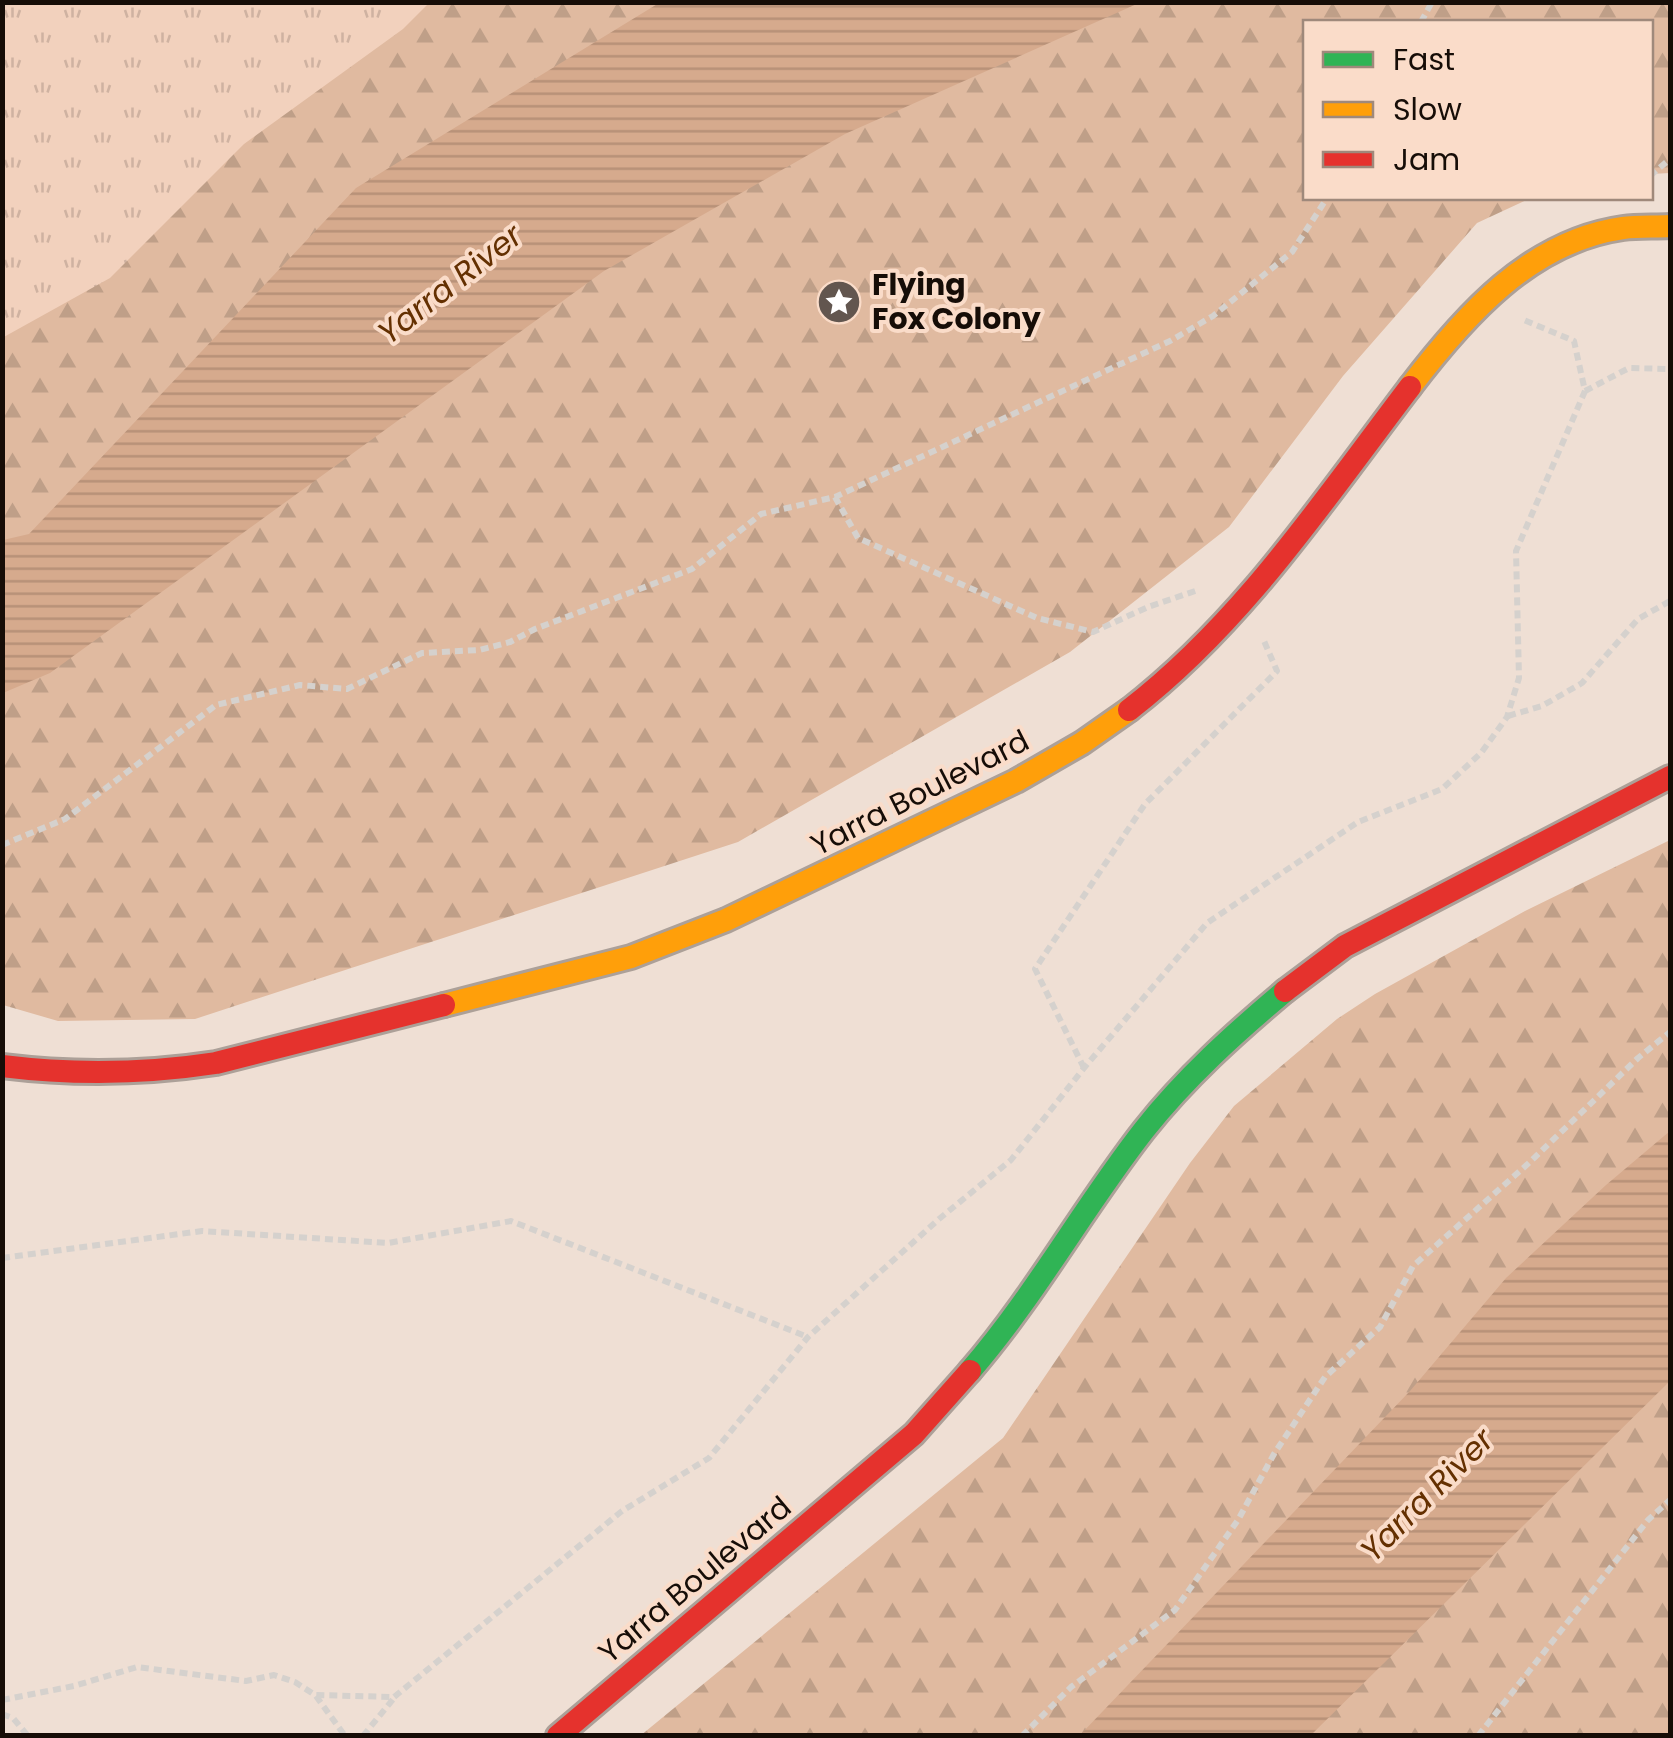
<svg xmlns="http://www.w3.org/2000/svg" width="1673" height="1738" font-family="Poppins,sans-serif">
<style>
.grass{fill:url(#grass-tufts)}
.forest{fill:url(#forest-firs)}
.water{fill:url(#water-rules)}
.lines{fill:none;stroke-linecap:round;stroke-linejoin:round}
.fast-casing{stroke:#aca098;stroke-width:28}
.slow-casing{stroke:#aca098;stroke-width:28}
.jam-casing{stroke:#aca098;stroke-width:28}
.path{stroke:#d5d1cd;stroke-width:6;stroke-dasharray:8 5;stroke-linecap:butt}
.fast{stroke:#30b455;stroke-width:22}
.slow{stroke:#ff9f0a;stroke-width:22}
.jam{stroke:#e5322d;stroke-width:22}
.labels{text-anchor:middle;stroke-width:8;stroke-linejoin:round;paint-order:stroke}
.poi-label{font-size:30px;font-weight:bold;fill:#160d07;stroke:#fadcc9;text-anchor:start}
.street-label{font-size:30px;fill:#160d07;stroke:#fadcc9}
.water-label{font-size:32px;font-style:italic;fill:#643001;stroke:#fadcc9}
</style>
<defs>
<pattern id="grass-tufts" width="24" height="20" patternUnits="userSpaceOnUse" patternTransform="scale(2.5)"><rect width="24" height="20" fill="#f2d1bd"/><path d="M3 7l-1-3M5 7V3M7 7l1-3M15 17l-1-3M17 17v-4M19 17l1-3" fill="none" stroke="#cfb2a1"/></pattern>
<pattern id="forest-firs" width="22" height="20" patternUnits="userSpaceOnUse" patternTransform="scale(2.5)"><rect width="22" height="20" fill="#e0baa0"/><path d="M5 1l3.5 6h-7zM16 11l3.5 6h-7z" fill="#bf9f88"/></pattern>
<pattern id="water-rules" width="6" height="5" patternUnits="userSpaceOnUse" patternTransform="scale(2.5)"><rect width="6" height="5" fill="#d6aa8d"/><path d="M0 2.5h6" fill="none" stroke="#b79178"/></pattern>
</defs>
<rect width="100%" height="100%" fill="#efdfd4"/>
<!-- grass -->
<path class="grass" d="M3,3H659L3,540Z"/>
<!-- forest -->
<g class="forest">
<path d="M429,3H1670V173L1651,174L1650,22H1306V198H1531L1477,223L1343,376L1229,527L1070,652L738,842L195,1019L58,1021L3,1005L2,338L110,278L244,144L403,29Z"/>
<path d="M1670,840V1735L640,1736L1003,1438L1190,1163L1234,1106L1337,1019L1375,994L1525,911Z"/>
</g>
<!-- water -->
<g class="water">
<path d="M659,3H1139L845,134L604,271L50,673L3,693V540L29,534L356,188Z"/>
<path d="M1670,1131V1381L1311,1735H1080L1410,1391L1506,1278L1606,1185Z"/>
</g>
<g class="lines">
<!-- fast casing -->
<g class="fast-casing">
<path id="fast" d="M970,1371C1035,1296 1083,1208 1144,1130C1185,1078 1235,1033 1285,991"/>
</g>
<!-- slow casing -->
<g class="slow-casing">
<g id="slow">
<path d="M1410,387C1464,316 1530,241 1623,228C1638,226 1655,227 1670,226"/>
<path d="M444,1005L631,957L726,920L1016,781L1082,743L1129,710"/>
</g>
</g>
<!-- jam casing -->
<g class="jam-casing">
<g id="jam">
<path d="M1129,710C1243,622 1323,501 1410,387"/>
<path d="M1285,991L1345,946L1670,777"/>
<path d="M2,1066C75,1075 144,1074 216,1063L444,1005"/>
<path d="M558,1736L914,1434L970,1371"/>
</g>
</g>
<!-- path -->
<g class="path">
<path d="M1421,22L1432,2"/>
<path d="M1650,176L1670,159"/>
<path d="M1585,391L1629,368L1670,369"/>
<path d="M835,497L858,538L1037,618L1093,632L1148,607L1198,590"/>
<path d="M1508,716L1542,706L1582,683L1638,619L1670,601"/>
<path d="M2,845L65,819L216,705L300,685L347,689L422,653L479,650L510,642L535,629L692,569L761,514L835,497L1170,341L1213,316L1292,252L1327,198"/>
<path d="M1084,1068L1035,969L1145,804L1277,671L1264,641"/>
<path d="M2,1258L202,1231L388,1243L511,1221L808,1337"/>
<path d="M316,1696L345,1736"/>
<path d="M2,1700L74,1686L137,1667L246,1681L274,1675L295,1682L315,1695L394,1697L622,1511L709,1458L808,1337L939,1219L1011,1160L1084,1068L1207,923L1358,822L1442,789L1481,753L1507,717L1519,678L1516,551L1585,391L1574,341L1524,320"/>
<path d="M2,1714L13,1718L28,1736"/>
<path d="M363,1736L394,1698"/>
<path d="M1022,1736L1071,1687L1175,1610L1238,1520L1274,1454L1325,1377L1380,1327L1413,1266L1530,1162L1638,1058L1670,1032"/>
<path d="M1478,1736L1648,1520L1670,1500"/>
</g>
<!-- fast -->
<use href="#fast" class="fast"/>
<!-- slow -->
<use href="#slow" class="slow"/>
<!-- jam -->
<use href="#jam" class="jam"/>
</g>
<!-- icons -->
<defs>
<g id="sight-disc" transform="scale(2.25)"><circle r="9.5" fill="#62564f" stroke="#fadcc9"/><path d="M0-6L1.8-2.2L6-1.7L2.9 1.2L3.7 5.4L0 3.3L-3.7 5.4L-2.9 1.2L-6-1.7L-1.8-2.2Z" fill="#fff"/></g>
</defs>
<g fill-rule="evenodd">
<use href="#sight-disc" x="839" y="302"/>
</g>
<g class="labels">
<!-- poi labels -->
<g class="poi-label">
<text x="872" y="295">Flying<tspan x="872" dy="34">Fox Colony</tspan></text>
</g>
<!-- street labels -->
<g class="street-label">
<text transform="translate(920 793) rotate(-27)" y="10">Yarra Boulevard</text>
<text transform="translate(695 1580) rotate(-40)" y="10">Yarra Boulevard</text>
</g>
<!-- water labels -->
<g class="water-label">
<text transform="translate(450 284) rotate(-38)" y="11">Yarra River</text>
<text transform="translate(1427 1495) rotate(-45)" y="11">Yarra River</text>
</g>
</g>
<!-- border -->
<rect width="1673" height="1738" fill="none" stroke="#160d07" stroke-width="10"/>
<!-- legend -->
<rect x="1303" y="20" width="350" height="180" fill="#fadcc9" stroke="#9f897b" stroke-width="2.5"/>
<rect x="1323" y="52" width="50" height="15" fill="#30b455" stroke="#9f897b" stroke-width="2.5"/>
<text x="1393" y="70" font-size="30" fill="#160d07">Fast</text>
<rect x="1323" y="102" width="50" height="15" fill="#ff9f0a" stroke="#9f897b" stroke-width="2.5"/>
<text x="1393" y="120" font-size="30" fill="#160d07">Slow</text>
<rect x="1323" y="152" width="50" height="15" fill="#e5322d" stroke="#9f897b" stroke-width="2.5"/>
<text x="1393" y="170" font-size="30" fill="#160d07">Jam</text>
</svg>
